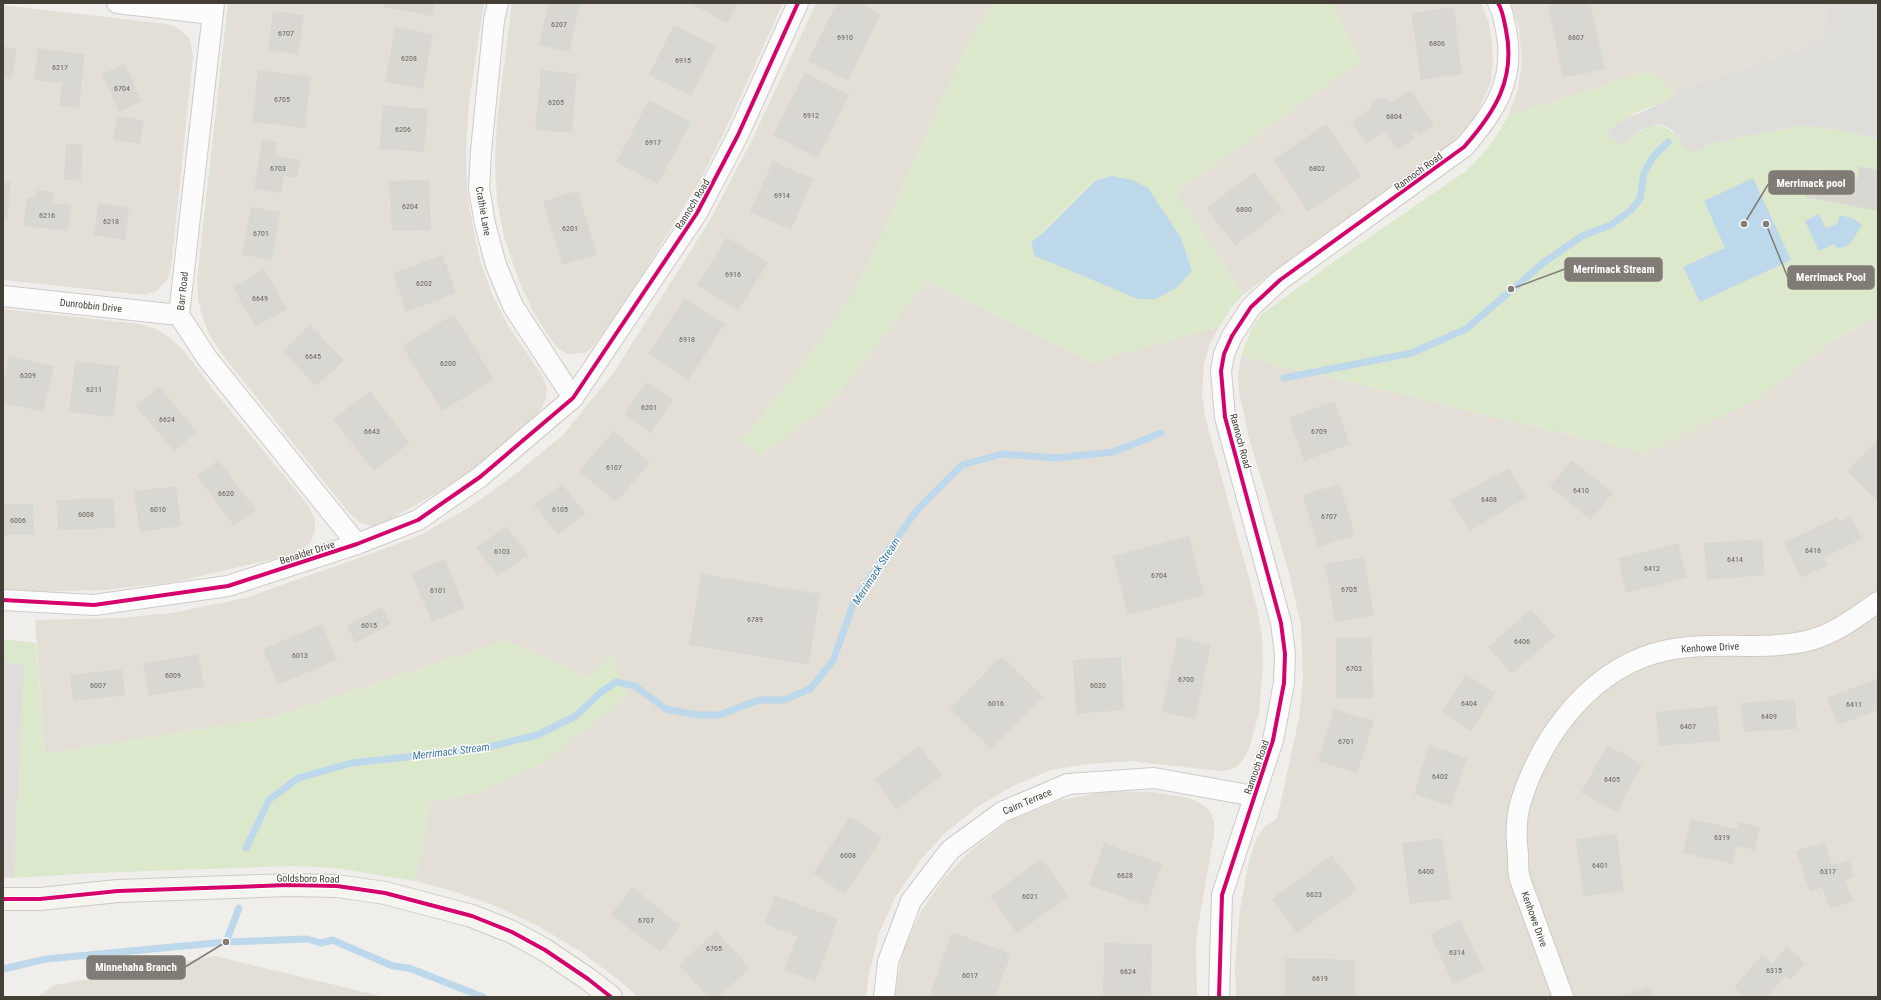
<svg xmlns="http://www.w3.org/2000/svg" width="1881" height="1000" font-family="'Roboto Condensed',sans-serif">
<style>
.residential{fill:#e3dfd7}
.green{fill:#dce8cb}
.parking{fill:#deddd9}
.water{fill:#bdd8ea}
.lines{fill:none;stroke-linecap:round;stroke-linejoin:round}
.stream{stroke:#bdd8ea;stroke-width:7}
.building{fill:#d9d7d2}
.street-casing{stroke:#cdcbc7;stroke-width:22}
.secondary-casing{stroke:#cecac1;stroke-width:24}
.street{stroke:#fdfcfc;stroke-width:20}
.secondary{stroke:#f5f4ef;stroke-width:22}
.cycleway-casing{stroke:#fff;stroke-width:6}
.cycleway{stroke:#d6006c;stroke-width:4}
.labels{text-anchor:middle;stroke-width:3;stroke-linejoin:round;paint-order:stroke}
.number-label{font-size:8px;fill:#6a665e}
.street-label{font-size:10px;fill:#443f36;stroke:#fff}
.water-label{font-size:11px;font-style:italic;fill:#3878a8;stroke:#fff}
.leader{fill:none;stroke:#807c75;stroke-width:1.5}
.callout-dot{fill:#807c75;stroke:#fff;stroke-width:1.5}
.callout{fill:#807c75;stroke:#807c75;stroke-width:1.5}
.callout-label{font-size:11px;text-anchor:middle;font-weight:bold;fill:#fff}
</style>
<rect width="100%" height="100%" fill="#efeeea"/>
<!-- residential -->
<g class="residential">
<path d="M228,3H484L469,103L466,150L467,188L472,222L480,261L493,296L509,327L543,377L547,389L546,398L538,415L465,477L382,524L370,526L360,522L350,514L224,357L210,336L202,316L198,299L197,280Z"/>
<path d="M512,3H783L730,120L700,181L623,306L592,348L585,353L569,354L565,353L557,347L549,337L534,313L519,281L504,237L497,201L495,163L497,120Z"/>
<path d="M816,3H994L966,46L858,286L801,368L742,440L832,402L926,281L1092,362L1219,327L1209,346L1204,364L1202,396L1206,420L1257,608L1262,635L1263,666L1259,713L1249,749L1243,760L1236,767L1229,770L1219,771L1130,761L1088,764L1051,770L1015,785L980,805L944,834L919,862L895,898L879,933L869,974L866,997H638L620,981L581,952L540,927L498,907L456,892L415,881L431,802L482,791L611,655L588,678L506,640L274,717L45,754L35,620L119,618L172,613L245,598L376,552L422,534L471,506L513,476L563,435L614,372L709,222L753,138Z"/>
<path d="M1332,3H1481L1489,23L1492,42L1493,64L1490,85L1473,121L1461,135L1444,150L1275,270L1243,295L1176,192L1361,61Z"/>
<path d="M1511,3H1827L1822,42L1694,85L1675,93L1651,70L1508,116L1518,89L1522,61L1519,29Z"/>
<path d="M3,5L166,24L176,27L188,37L191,43L193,57L171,269L168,278L157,291L144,295L3,280Z"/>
<path d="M3,309L140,324L157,329L172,339L184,351L216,393L308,505L315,519V531L311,542L303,550L290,555L175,582L104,590L27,592L3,589Z"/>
<path d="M1878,315V997H1236L1235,967L1240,910L1249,861L1257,837L1265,826L1277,819L1299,718L1303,677L1301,626L1290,576L1249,438L1239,392L1238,374L1241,356L1645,453Z"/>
<path d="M1107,791L1153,792L1189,798L1202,804L1210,811L1214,822V836L1196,938L1197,997H894L895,989L904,949L921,911L944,878L970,851L1011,820L1061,800Z"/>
<path d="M215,956L385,997H37L55,985Z"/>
</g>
<!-- green -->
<g class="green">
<path d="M994,3H1332L1361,61L1176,192L1243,295L1233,305L1219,327L1092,362L926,281L832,402L760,456L742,440L801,368L858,286L966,46Z"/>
<path d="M1651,70L1675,93L1666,101L1637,112L1607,133L1621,145C1658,118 1661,118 1692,152L1714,143L1802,125L1844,131L1878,139V315L1831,342L1759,398L1645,453L1241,356L1252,328L1262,314L1342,256L1466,171C1484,154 1497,137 1508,116Z"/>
<path d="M3,639L36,643L45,754L274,717L506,640L588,678L611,655L627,696L544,763L482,791L431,802L415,881L337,868L292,866L94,873L14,878L24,665L3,662Z"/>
</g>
<!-- parking -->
<g class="parking">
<path d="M1827,3H1878V139L1844,131L1802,125L1714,143L1692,152L1684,148L1673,131L1666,126L1658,124L1641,130L1621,146L1607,133L1619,122L1666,101L1675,93L1694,85L1822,42Z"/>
<path d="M3,662L24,665L14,878L3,877Z"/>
</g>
<!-- water -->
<g class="water">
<path d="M1112,176L1132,180L1148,188L1181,238L1192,271L1176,288L1156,299H1138L1035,256L1031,242L1042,234L1095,181Z"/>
<path d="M1753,178L1791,260L1700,302L1683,267L1725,248L1704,201Z"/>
<path d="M1819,214L1826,228C1835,226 1838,225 1840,215L1854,219L1862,225C1855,235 1852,248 1838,248L1834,244L1819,251L1805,221Z"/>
</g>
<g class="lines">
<!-- stream -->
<g class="stream">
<path d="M1284,378L1412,353L1466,329L1543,263L1582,236L1611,225L1631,210L1640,199L1644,173L1653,157L1668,142"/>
<path d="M246,848L269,800L298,778L352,763L480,749L537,735L576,716L601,692L616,682L635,686L666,709L697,715H719L759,700H784L810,689L833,661L854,602L892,545L917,510L962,465L1002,454L1057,458L1113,452L1161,433"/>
<path d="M226,942L239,908"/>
<path d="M3,969L46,959L226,942L307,939L321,943L332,940L393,966L409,968L483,997"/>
</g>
</g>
<!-- building -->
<g class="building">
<path d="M385,3H435L432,16L384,7Z"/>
<path d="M548,3H580L569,52L539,45Z"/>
<path d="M690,3H738L727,23Z"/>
<path d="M837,3H860L881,14L848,81L808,61Z"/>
<path d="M1560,3H1590L1605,69L1563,78L1548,6Z"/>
<path d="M1454,7L1462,74L1421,80L1411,13Z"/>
<path d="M273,11L304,15L298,55L268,50Z"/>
<path d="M674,25L716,46L691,96L649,75Z"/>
<path d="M395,27L433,34L423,89L385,82Z"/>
<path d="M3,46L17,49L12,79L3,78Z"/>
<path d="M38,48L85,54L79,108L59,106L62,83L34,80Z"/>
<path d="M125,64L142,101L119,112L102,74Z"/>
<path d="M258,70L311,77L305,128L252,122Z"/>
<path d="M541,70L577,74L572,133L535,130Z"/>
<path d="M805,73L849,95L818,158L773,135Z"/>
<path d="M1410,90L1434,125L1420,135L1416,130L1411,134L1415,138L1398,150L1385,131L1366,144L1351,122L1371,109V103L1380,97L1387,98L1390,103Z"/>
<path d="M649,100L691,122L658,184L616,162Z"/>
<path d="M383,105L428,109L424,152L379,149Z"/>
<path d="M117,116L144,120L140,144L113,140Z"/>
<path d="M1326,124L1362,176L1308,212L1273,160Z"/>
<path d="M262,139L277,142L275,156L300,160L297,178L284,176L281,193L254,189Z"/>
<path d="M66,144L83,145L81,181L64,180Z"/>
<path d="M773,161L813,179L791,230L750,212Z"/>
<path d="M1859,166L1878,170V211L1806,197L1797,175L1813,178L1814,170L1857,179Z"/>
<path d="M1254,172L1282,210L1235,246L1206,208Z"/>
<path d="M429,180L431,230L392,231L389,181Z"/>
<path d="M3,181L11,182L7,219H3Z"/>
<path d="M37,190L54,192L53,203L71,205L68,231L23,226L27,197L36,198Z"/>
<path d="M578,191L597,255L562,265L543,201Z"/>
<path d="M98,203L129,208L125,240L94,235Z"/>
<path d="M251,207L280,212L272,260L242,255Z"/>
<path d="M727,237L768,263L738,310L697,285Z"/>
<path d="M443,255L456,293L406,312L393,273Z"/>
<path d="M264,269L287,309L255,327L233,287Z"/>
<path d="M685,298L725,324L688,380L648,353Z"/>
<path d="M454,314L494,379L442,411L402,346Z"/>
<path d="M310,325L344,360L316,386L283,351Z"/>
<path d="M9,356L54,366L43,412L3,403V384Z"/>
<path d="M75,361L119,366L114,417L69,412Z"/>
<path d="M647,382L673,400L650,433L624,414Z"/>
<path d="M159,387L197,432L174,451L136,406Z"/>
<path d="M370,391L410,443L374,471L333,419Z"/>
<path d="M1334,401L1350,444L1304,461L1289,418Z"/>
<path d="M613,431L650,463L616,502L579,471Z"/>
<path d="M1878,439V502L1847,471Z"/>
<path d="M218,460L256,510L234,526L197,476Z"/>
<path d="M1572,460L1613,493L1590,520L1550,486Z"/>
<path d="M1509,468L1526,498L1469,531L1451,500Z"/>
<path d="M562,484L585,513L558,535L534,505Z"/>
<path d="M1340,484L1355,536L1318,547L1303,495Z"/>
<path d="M176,486L181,526L140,532L134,491Z"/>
<path d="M114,498L115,528L58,530L57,500Z"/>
<path d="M3,504H33L34,535H3Z"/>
<path d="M1851,516L1862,539L1825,557L1828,565L1801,578L1784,543L1837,517L1840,522Z"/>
<path d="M507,526L528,555L497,576L476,547Z"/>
<path d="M1189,536L1204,595L1128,615L1113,556Z"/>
<path d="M1762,539L1765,575L1707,580L1704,543Z"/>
<path d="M1678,543L1687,578L1626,593L1618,558Z"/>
<path d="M1364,557L1374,615L1335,622L1325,564Z"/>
<path d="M445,559L465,608L432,622L411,573Z"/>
<path d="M701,574L820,594L809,665L689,645Z"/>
<path d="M382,607L391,624L356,643L347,626Z"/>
<path d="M1531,609L1555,636L1512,674L1488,647Z"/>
<path d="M322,624L337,660L278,685L263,649Z"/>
<path d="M1178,637L1211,645L1195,719L1161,712Z"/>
<path d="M1336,638H1372L1373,698H1336Z"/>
<path d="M198,654L204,686L149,696L143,664Z"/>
<path d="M1001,656L1043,697L991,749L950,709Z"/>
<path d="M1121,657L1124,710L1076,714L1073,660Z"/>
<path d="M122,669L125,695L73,701L70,675Z"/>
<path d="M1466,674L1495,693L1471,731L1442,712Z"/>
<path d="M1878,678V710L1838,725L1827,698Z"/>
<path d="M1795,699L1797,729L1743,732L1741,703Z"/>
<path d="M1717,706L1720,741L1659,746L1656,712Z"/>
<path d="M1334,709L1374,721L1357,773L1318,761Z"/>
<path d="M1429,745L1467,758L1451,806L1414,794Z"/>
<path d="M1607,745L1642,764L1617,812L1581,793Z"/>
<path d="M920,746L942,776L896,809L874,779Z"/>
<path d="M850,817L882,837L845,894L813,873Z"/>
<path d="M1691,819L1737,829L1739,822L1760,827L1755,850L1737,846L1732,864L1683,853Z"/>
<path d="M1617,834L1624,891L1583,896L1576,839Z"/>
<path d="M1442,838L1451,899L1410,904L1402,843Z"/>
<path d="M1824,842L1832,865L1849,860L1854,877L1845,880L1853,901L1830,909L1822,887L1810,892L1796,851Z"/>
<path d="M1104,843L1162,864L1147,906L1089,885Z"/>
<path d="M1332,855L1357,890L1297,933L1272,899Z"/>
<path d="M1042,859L1069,897L1017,933L990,896Z"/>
<path d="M632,887L680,925L661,952L611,915Z"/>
<path d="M775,895L838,919L815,982L784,970L797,936L764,924Z"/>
<path d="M1460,920L1484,970L1453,984L1430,934Z"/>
<path d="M716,931L750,968L718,997H708L679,965Z"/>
<path d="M952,932L1011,954L995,997H929Z"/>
<path d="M1104,943L1152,944L1151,997H1103Z"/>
<path d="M1787,947L1805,963L1790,980L1785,976L1767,997H1745L1734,987L1762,955L1772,963Z"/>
<path d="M1285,958L1355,960V997H1285Z"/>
<path d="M1650,987L1653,997H1617Z"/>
</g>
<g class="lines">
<!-- street casing -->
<g class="street-casing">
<g id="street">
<path d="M117,3L212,14"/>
<path d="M214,3L179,315L207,358L357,544"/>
<path d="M498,3L494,20L481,151L479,188L485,224L496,265L513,306L573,398"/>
<path d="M3,296L179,315"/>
<path d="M3,600L94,605L228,586L357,544L418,520L480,477L573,398L697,213L738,135L798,3"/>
<path d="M884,997L888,962L911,901L950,850L1002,812L1068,784L1154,778L1254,796"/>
<path d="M1219,997L1222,895L1273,740L1284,683L1285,654L1281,623L1225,417L1221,371L1224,354L1232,336L1251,307L1280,280L1464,147C1495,112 1516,79 1506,30C1504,21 1503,11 1498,3"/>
<path d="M1563,997C1553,970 1543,942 1533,915C1529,902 1522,888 1519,875C1518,869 1518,862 1518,855C1516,838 1516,817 1521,801C1543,732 1594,665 1668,650C1714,641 1762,651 1807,641C1833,635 1857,617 1878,602"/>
</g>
</g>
<!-- secondary casing -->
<g class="secondary-casing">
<path id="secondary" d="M3,899H40L118,891L288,885L337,886L385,893L472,916L512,932L545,950L588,979L611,997"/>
</g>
<!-- street -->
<use href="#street" class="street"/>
<!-- secondary -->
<use href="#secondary" class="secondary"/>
<!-- cycleway casing -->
<g class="cycleway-casing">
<g id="cycleway">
<path d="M3,600L94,605L228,586L357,544L418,520L480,477L573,398L697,213L738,135L798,3"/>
<path d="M3,899H40L118,891L288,885L337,886L385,893L472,916L512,932L545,950L588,979L611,997"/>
<path d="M1219,997L1222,895L1273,740L1284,683L1285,654L1281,623L1225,417L1221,371L1224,354L1232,336L1251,307L1280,280L1464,147C1495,112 1516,79 1506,30C1504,21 1503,11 1498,3"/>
</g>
</g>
<!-- cycleway -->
<use href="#cycleway" class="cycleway"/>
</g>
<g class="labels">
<!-- number labels -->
<g class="number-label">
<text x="559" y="27">6207</text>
<text x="286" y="36">6707</text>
<text x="845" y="40">6910</text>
<text x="1576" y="40">6807</text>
<text x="1437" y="46">6806</text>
<text x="409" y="61">6208</text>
<text x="683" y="63">6915</text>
<text x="60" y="70">6217</text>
<text x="122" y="91">6704</text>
<text x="282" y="102">6705</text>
<text x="556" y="105">6205</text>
<text x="811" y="118">6912</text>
<text x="1394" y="119">6804</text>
<text x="403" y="132">6206</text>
<text x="653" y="145">6917</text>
<text x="278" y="171">6703</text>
<text x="1317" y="171">6802</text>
<text x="782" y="198">6914</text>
<text x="410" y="209">6204</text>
<text x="1244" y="212">6800</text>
<text x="47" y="218">6216</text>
<text x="111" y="224">6218</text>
<text x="570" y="231">6201</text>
<text x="261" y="236">6701</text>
<text x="733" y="277">6916</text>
<text x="424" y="286">6202</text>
<text x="260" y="301">6649</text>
<text x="687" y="342">6918</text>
<text x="313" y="359">6645</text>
<text x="448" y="366">6200</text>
<text x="28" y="378">6209</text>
<text x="94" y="392">6211</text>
<text x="649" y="410">6201</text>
<text x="167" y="422">6624</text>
<text x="372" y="434">6643</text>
<text x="1319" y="434">6709</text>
<text x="614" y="470">6107</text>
<text x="1581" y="493">6410</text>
<text x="226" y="496">6620</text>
<text x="1489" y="502">6408</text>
<text x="158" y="512">6010</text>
<text x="560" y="512">6105</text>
<text x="86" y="517">6008</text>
<text x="1329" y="519">6707</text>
<text x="18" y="523">6006</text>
<text x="1813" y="553">6416</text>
<text x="502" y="554">6103</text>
<text x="1735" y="562">6414</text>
<text x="1652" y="571">6412</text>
<text x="1159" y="578">6704</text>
<text x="1349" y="592">6705</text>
<text x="438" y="593">6101</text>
<text x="755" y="622">6789</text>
<text x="369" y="628">6015</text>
<text x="1522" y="644">6406</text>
<text x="300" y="658">6013</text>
<text x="1354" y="671">6703</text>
<text x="173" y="678">6009</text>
<text x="1186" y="682">6700</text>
<text x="98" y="688">6007</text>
<text x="1098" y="688">6020</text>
<text x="996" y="706">6016</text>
<text x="1469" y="706">6404</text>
<text x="1854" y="707">6411</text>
<text x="1769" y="719">6409</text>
<text x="1688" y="729">6407</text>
<text x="1346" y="744">6701</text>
<text x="1440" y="779">6402</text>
<text x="1612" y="782">6405</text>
<text x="1722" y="840">6319</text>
<text x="848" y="858">6008</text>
<text x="1600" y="868">6401</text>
<text x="1426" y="874">6400</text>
<text x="1828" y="874">6317</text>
<text x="1125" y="878">6628</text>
<text x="1314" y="897">6623</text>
<text x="1030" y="899">6021</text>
<text x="646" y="923">6707</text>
<text x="714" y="951">6705</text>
<text x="1457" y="955">6314</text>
<text x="1774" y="973">6315</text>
<text x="1128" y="974">6624</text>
<text x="970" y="978">6017</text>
<text x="1320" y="981">6619</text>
</g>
<!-- street labels -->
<g class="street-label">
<text transform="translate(1418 171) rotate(-36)" y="4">Rannoch Road</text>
<text transform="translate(692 204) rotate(-59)" y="4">Rannoch Road</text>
<text transform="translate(484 211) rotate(80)" y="4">Crathie Lane</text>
<text transform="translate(182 291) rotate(-84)" y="4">Barr Road</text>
<text transform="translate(91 305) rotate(6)" y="4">Dunrobbin Drive</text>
<text transform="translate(1241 441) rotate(75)" y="4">Rannoch Road</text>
<text transform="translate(307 552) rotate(-18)" y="4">Benalder Drive</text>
<text transform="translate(1710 647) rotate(-3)" y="4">Kenhowe Drive</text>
<text transform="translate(1256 767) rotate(-71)" y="4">Rannoch Road</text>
<text transform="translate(1027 801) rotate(-23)" y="4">Cairn Terrace</text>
<text transform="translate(308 878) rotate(1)" y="4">Goldsboro Road</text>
<text transform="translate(1535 919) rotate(70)" y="4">Kenhowe Drive</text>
</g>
<!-- water labels -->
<g class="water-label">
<text transform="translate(876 571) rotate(-57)" y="4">Merrimack Stream</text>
<text transform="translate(451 751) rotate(-7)" y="4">Merrimack Stream</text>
</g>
</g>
<!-- callouts -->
<path class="leader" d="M1744 224L1769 183M1511 289L1565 269M1766 224L1788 278M226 942L185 967"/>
<g class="callout-dot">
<circle cx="1744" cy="224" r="4"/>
<circle cx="1511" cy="289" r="4"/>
<circle cx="1766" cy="224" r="4"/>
<circle cx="226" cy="942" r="4"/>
</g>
<g class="callout">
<rect x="1769" y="171" width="85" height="23" rx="4"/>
<rect x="1565" y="258" width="97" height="23" rx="4"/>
<rect x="1788" y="266" width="86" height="23" rx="4"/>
<rect x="87" y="956" width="98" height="23" rx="4"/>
</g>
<g class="callout-label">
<text x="1811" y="187">Merrimack pool</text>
<text x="1614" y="273">Merrimack Stream</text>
<text x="1831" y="281">Merrimack Pool</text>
<text x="136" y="971">Minnehaha Branch</text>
</g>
<!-- border -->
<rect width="1881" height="1000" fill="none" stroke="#443f36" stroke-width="8"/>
</svg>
